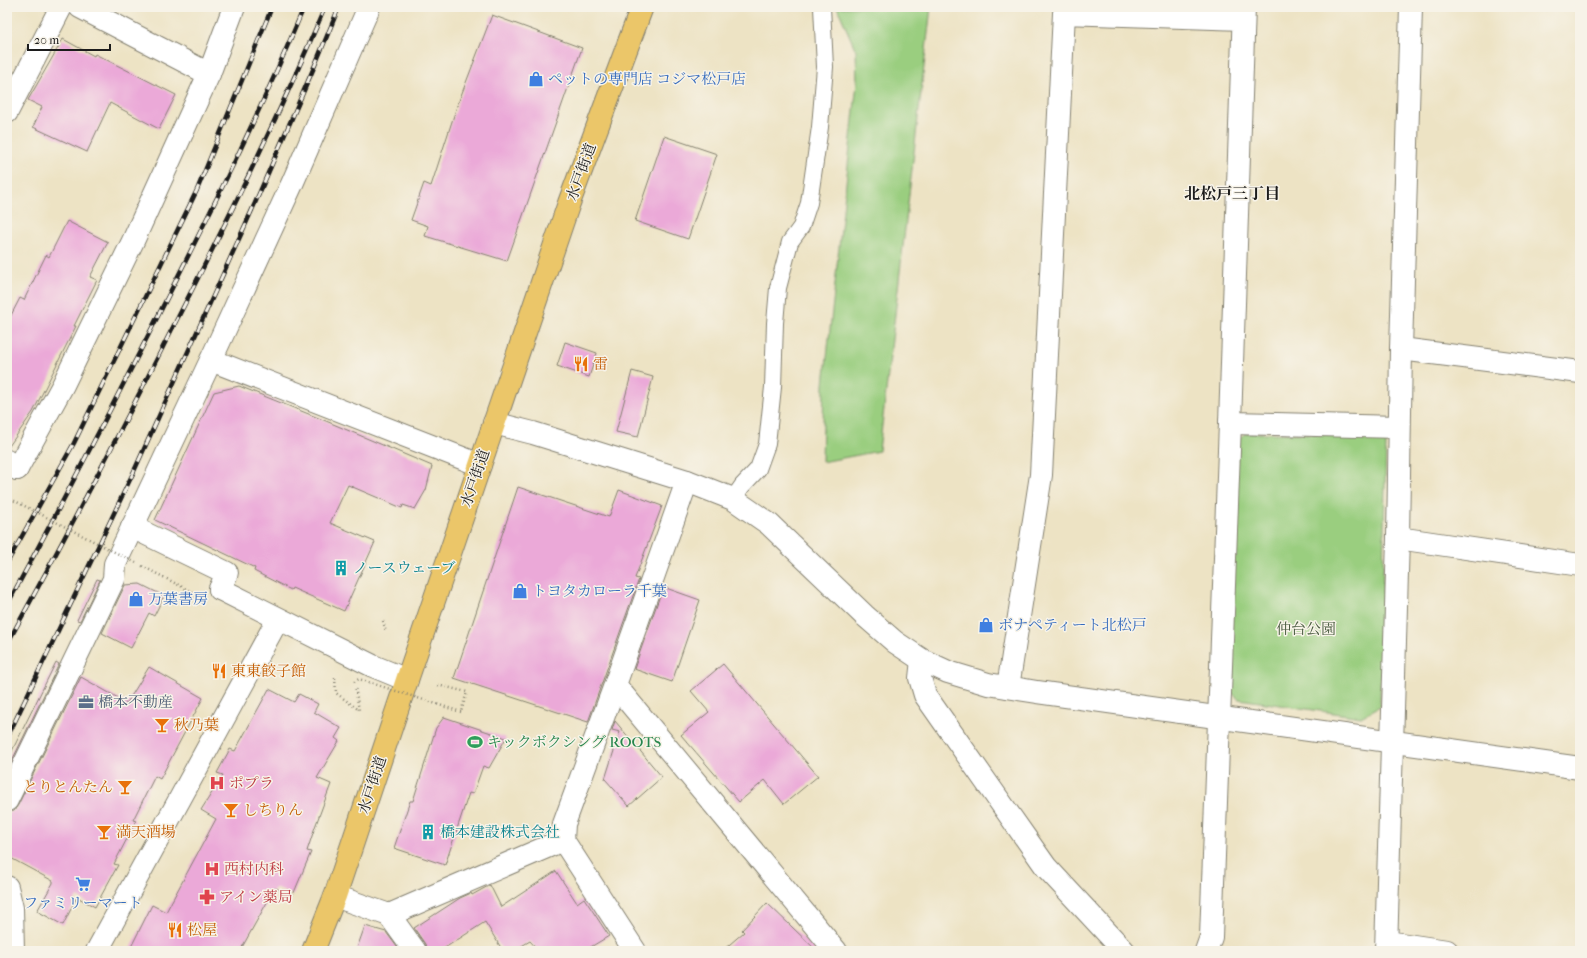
<svg xmlns="http://www.w3.org/2000/svg" width="1587" height="958" font-family="'IM FELL French Canon','Noto Serif JP',serif">
<style>
.green{fill:#9ace7f;stroke:#5b754e}
.building{fill:#eba9d8}
.lines{fill:none;stroke-linecap:round;stroke-linejoin:round}
.service-casing{stroke:#848070;stroke-width:18}
.minor-casing{stroke:#848070;stroke-width:24}
.tertiary-casing{stroke:#848070;stroke-width:24}
.trunk-casing{stroke:#848070;stroke-width:24}
.path{stroke:#848070;stroke-width:2.5;stroke-dasharray:1 3;stroke-linecap:butt}
.service{stroke:#fff;stroke-width:16}
.minor{stroke:#fff;stroke-width:22}
.tertiary{stroke:#fff;stroke-width:22}
.trunk{stroke:#ebc669;stroke-width:22}
.rail-casing{stroke:#1c1c1c;stroke-width:4.5}
.rail{stroke:#f7f3e8;stroke-width:3;stroke-dasharray:9;stroke-linecap:butt}
.path-bridge{stroke:#848070;stroke-width:2.5;stroke-dasharray:1 3;stroke-linecap:butt}
.labels{text-anchor:middle;stroke-width:3;stroke-linejoin:round;paint-order:stroke}
.shop-label{font-size:15px;fill:#366cbe;stroke:#f7f3e8;text-anchor:start}
.street-label{font-size:15px;fill:#1c1c1c;stroke:#f7f3e8}
.food-label{font-size:15px;fill:#c56008;stroke:#f7f3e8;text-anchor:start}
.culture-label{font-size:15px;fill:#0d838f;stroke:#f7f3e8;text-anchor:start}
.park-label{font-size:15px;fill:#485a3f;stroke:#f7f3e8}
.service-label{font-size:15px;fill:#4e5e75;stroke:#f7f3e8;text-anchor:start}
.leisure-label{font-size:15px;fill:#27864d;stroke:#f7f3e8;text-anchor:start}
.health-label{font-size:15px;fill:#be3a42;stroke:#f7f3e8;text-anchor:start}
.neighbourhood-label{font-size:16px;font-weight:bold;fill:#1c1c1c;stroke:#f7f3e8}
</style>
<rect width="100%" height="100%" fill="#f7f3e8"/>
<filter id="ink" filterUnits="userSpaceOnUse"><feTurbulence type="fractalNoise" baseFrequency=".025" numOctaves="2"/><feDisplacementMap in="SourceGraphic" scale="8" xChannelSelector="R" yChannelSelector="G"/><feConvolveMatrix kernelMatrix="1 2 1 2 8 2 1 2 1" color-interpolation-filters="sRGB"/></filter>
<filter id="wash" filterUnits="userSpaceOnUse"><feTurbulence type="fractalNoise" baseFrequency=".012" numOctaves="4" result="noise"/><feDisplacementMap in="SourceGraphic" scale="16" xChannelSelector="R" yChannelSelector="G"/><feGaussianBlur stdDeviation="0.9" result="paint"/><feColorMatrix in="noise" values="0 0 0 0 0 0 0 0 0 0 0 0 0 0 0 0 0 1.4 0 .05"/><feComposite in="paint" operator="in"/></filter>
<g filter="url(#wash)">
<rect width="100%" height="100%" fill="#ede3c4"/>
<!-- green -->
<g class="green">
<path d="M837,7H931L879,451L822,462L824,384L857,83L856,51Z"/>
<path d="M1246,433L1374,434L1386,442L1380,706L1361,717L1239,699L1229,691L1236,441Z"/>
</g>
<g id="blocks">
<!-- building -->
<g class="building">
<path d="M492,15L582,48L507,261L425,236L428,226L411,220L424,183L431,186L457,106Z"/>
<path d="M63,39L94,56L95,54L176,95L159,129L110,103L87,152L33,127L42,107L28,100Z"/>
<path d="M664,136L717,154L688,239L635,221Z"/>
<path d="M67,221L108,242L90,277L97,280L74,326H76L33,412L7,449V323L20,298L24,300L46,255L49,257Z"/>
<path d="M565,342L597,353L589,377L557,366Z"/>
<path d="M632,371L653,377L638,437L616,432Z"/>
<path d="M239,386L326,421L432,466L426,490L415,509L403,505L402,508L348,485L330,523L375,542L344,611L292,588L291,590L254,571L255,568L155,520L214,392Z"/>
<path d="M518,487L609,517L619,490L662,506L635,578L639,579L588,722L454,678Z"/>
<path d="M97,579L100,580L80,621L77,620Z"/>
<path d="M140,584L164,596L154,616L149,613L131,648L102,633L125,585Z"/>
<path d="M663,587L700,600L672,682L634,669Z"/>
<path d="M56,662L59,664L7,771V761Z"/>
<path d="M723,664L818,776L784,804L765,780L739,802L681,735L709,712L691,691Z"/>
<path d="M149,667L203,698L160,779L155,776L133,820L136,821L114,864L118,865L95,907L77,897L63,925L37,911L53,883V881L7,856V812L14,811L18,805L81,677L127,703Z"/>
<path d="M269,689L294,702L299,694L318,704L314,712L341,728L335,738L339,741L317,778L331,784L315,827L307,851L311,852L293,895L275,888L240,951H129L152,905L166,912L216,819L201,810L223,775L217,773L230,749L235,751Z"/>
<path d="M444,717L506,738L489,768L483,766L473,794L469,793L445,865L394,848L410,801H413L436,728Z"/>
<path d="M615,721L662,777L629,806L605,779L620,732L612,730Z"/>
<path d="M556,871L577,903L584,898L609,936L584,951H539L530,941L513,951H503L485,922L440,951H427L425,944L414,928L460,898L471,893L472,895L490,885L501,907Z"/>
<path d="M767,903L817,951H722L744,932L742,930Z"/>
<path d="M365,926L386,932L400,951H356Z"/>
</g>
</g>
</g>
<g filter="url(#ink)">
<use href="#blocks" fill-opacity="0" stroke="#848070" stroke-width="1"/>
<g class="lines">
<!-- service casing -->
<g class="service-casing">
<path id="service" d="M733,499L742,486L758,469L767,444L773,387L775,323L778,288L790,242L801,227L809,203L820,127L825,67L822,7"/>
</g>
<!-- minor casing -->
<g class="minor-casing">
<g id="minor">
<path d="M80,7L209,74"/>
<path d="M7,112L61,7"/>
<path d="M1401,349L1580,372"/>
<path d="M211,360L480,465"/>
<path d="M1230,423L1399,427"/>
<path d="M17,469L63,385L133,241L209,74L234,7"/>
<path d="M687,481L615,685L836,951"/>
<path d="M132,527L227,573L220,589"/>
<path d="M1398,538L1580,565"/>
<path d="M922,660L920,678L925,695L1046,867L1124,951"/>
<path d="M615,685L564,824L563,840L635,951"/>
<path d="M1008,687L1041,475L1064,13L1243,19"/>
<path d="M7,800L114,579L115,564L211,360L292,184L369,7"/>
<path d="M7,887L12,908L13,951"/>
<path d="M335,896L389,915"/>
<path d="M1387,942L1447,951"/>
<path d="M97,951L278,619"/>
<path d="M415,951L389,915L563,840"/>
<path d="M1206,951L1211,937L1230,423L1244,7"/>
<path d="M1386,951L1398,538L1401,349L1411,7"/>
</g>
</g>
<!-- tertiary casing -->
<g class="tertiary-casing">
<g id="tertiary">
<path d="M494,423L533,433L687,481L733,499L769,524L864,615L895,642L922,660L948,672L988,684L1037,692L1580,768"/>
<path d="M7,461L17,469"/>
<path d="M220,589L373,666L407,680"/>
</g>
</g>
<!-- trunk casing -->
<g class="trunk-casing">
<path id="trunk" d="M313,951L335,896L407,680L569,203L642,7"/>
</g>
<!-- path -->
<g class="path">
<path d="M142,566L196,594"/>
<path d="M383,621L386,632"/>
<path d="M335,678L336,693L359,710L355,686"/>
<path d="M438,685L467,692L461,712"/>
</g>
<!-- service -->
<use href="#service" class="service"/>
<!-- minor -->
<use href="#minor" class="minor"/>
<!-- tertiary -->
<use href="#tertiary" class="tertiary"/>
<!-- trunk -->
<use href="#trunk" class="trunk"/>
<!-- rail casing -->
<g class="rail-casing">
<g id="rail">
<path d="M7,563L74,443L197,190L272,7"/>
<path d="M7,605C60,508 111,409 161,310C211,211 261,111 304,7"/>
<path d="M7,644C64,541 117,438 170,333C225,226 278,118 325,7"/>
<path d="M7,738L135,469L252,210L315,65L339,7"/>
</g>
</g>
<!-- rail -->
<use href="#rail" class="rail"/>
<!-- path-bridge -->
<g class="path-bridge">
<path d="M7,497L136,563"/>
<path d="M354,682L359,679L461,712"/>
</g>
</g>
</g>
<!-- icons -->
<defs>
<g id="shop-bare" transform="scale(1.2)"><path d="M-5-2.5h2.3a2.7 3.5 0 0 1 5.4 0H5L5.5 6h-11ZM-1.5-2.5h3a1.5 2.3 0 0 0-3 0Z" fill="#3f7fe0" stroke="#f7f3e8" stroke-width="2.5" paint-order="stroke"/></g>
<g id="restaurant-bare" transform="scale(1.2)"><path d="M-5-6h1v4h1v-4h1v4h1v-4h1v5L-1.5 .5V6h-2V.5L-5-1ZM5-6V6H3V1.5H1.5Q1.5-4 5-6Z" fill="#e8710a" stroke="#f7f3e8" stroke-width="2.5" paint-order="stroke"/></g>
<g id="building-bare" transform="scale(1.2)"><path d="M-4-6H4V6H1V3H-1V6H-4ZM-2.5-4.3h1.7v1.8h-1.7ZM.8-4.3h1.7v1.8H.8ZM-2.5-1h1.7V.8h-1.7ZM.8-1h1.7V.8H.8Z" fill="#0f9aa8" stroke="#f7f3e8" stroke-width="2.5" paint-order="stroke"/></g>
<g id="office-bare" transform="scale(1.2)"><path d="M-6-3h4V-5.5h4V-3h4V5H-6ZM-1-4.5V-3h2v-1.5ZM-6 0V1H6V0Z" fill="#5c6f8a" stroke="#f7f3e8" stroke-width="2.5" paint-order="stroke"/></g>
<g id="bar-bare" transform="scale(1.2)"><path d="M-6-5H6L.8 .8V4.5H3.5V6h-7V4.5H-.8V.8Z" fill="#e8710a" stroke="#f7f3e8" stroke-width="2.5" paint-order="stroke"/></g>
<g id="stadium-bare" transform="scale(1.2)"><path d="M0-5a6.5 5 0 1 0 0 10a6.5 5 0 1 0 0-10ZM-3.5-1.8h7v3.6h-7Z" fill="#2e9e5b" stroke="#f7f3e8" stroke-width="2.5" paint-order="stroke"/></g>
<g id="hospital-bare" transform="scale(1.2)"><path d="M-5-5h3v3.5h4V-5h3V5h-3V1.5h-4V5h-3Z" fill="#e0444e" stroke="#f7f3e8" stroke-width="2.5" paint-order="stroke"/></g>
<g id="supermarket-bare" transform="scale(1.2)"><path d="M-6-5.5h2.5l.6 2H6L4.5 2H-2.5L-4.4-4H-6ZM-1.5 3.2a1.3 1.3 0 1 0 .1 0ZM3 3.2a1.3 1.3 0 1 0 .1 0Z" fill="#3f7fe0" stroke="#f7f3e8" stroke-width="2.5" paint-order="stroke"/></g>
<g id="pharmacy-bare" transform="scale(1.2)"><path d="M-2-6h4v4h4v4h-4v4h-4v-4h-4v-4h4Z" fill="#e0444e" stroke="#f7f3e8" stroke-width="2.5" paint-order="stroke"/></g>
</defs>
<g fill-rule="evenodd">
<use href="#shop-bare" x="536" y="79"/>
<use href="#restaurant-bare" x="581" y="364"/>
<use href="#building-bare" x="341" y="568"/>
<use href="#shop-bare" x="520" y="591"/>
<use href="#shop-bare" x="136" y="599"/>
<use href="#shop-bare" x="986" y="625"/>
<use href="#restaurant-bare" x="219" y="671"/>
<use href="#office-bare" x="86" y="702"/>
<use href="#bar-bare" x="162" y="725"/>
<use href="#stadium-bare" x="475" y="742"/>
<use href="#hospital-bare" x="217" y="783"/>
<use href="#bar-bare" x="125" y="787"/>
<use href="#bar-bare" x="231" y="810"/>
<use href="#bar-bare" x="104" y="832"/>
<use href="#building-bare" x="428" y="832"/>
<use href="#hospital-bare" x="212" y="869"/>
<use href="#supermarket-bare" x="83" y="884"/>
<use href="#pharmacy-bare" x="207" y="897"/>
<use href="#restaurant-bare" x="175" y="930"/>
</g>
<g class="labels">
<!-- shop labels -->
<g class="shop-label">
<text x="548" y="84">ペットの専門店 コジマ松戸店</text>
<text x="532" y="596">トヨタカローラ千葉</text>
<text x="148" y="604">万葉書房</text>
<text x="998" y="630">ボナペティート北松戸</text>
<text x="83" y="908" text-anchor="middle">ファミリーマート</text>
</g>
<!-- street labels -->
<g class="street-label">
<text transform="translate(581 172) rotate(-70)" y="5">水戸街道</text>
<text transform="translate(475 478) rotate(-71)" y="5">水戸街道</text>
<text transform="translate(372 785) rotate(-72)" y="5">水戸街道</text>
</g>
<!-- food labels -->
<g class="food-label">
<text x="593" y="369">雷</text>
<text x="231" y="676">東東餃子館</text>
<text x="174" y="730">秋乃葉</text>
<text x="113" y="792" text-anchor="end">とりとんたん</text>
<text x="243" y="815">しちりん</text>
<text x="116" y="837">満天酒場</text>
<text x="187" y="935">松屋</text>
</g>
<!-- culture labels -->
<g class="culture-label">
<text x="353" y="573">ノースウェーブ</text>
<text x="440" y="837">橋本建設株式会社</text>
</g>
<!-- park labels -->
<g class="park-label">
<text x="1306" y="634">仲台公園</text>
</g>
<!-- service labels -->
<g class="service-label">
<text x="98" y="707">橋本不動産</text>
</g>
<!-- leisure labels -->
<g class="leisure-label">
<text x="487" y="747">キックボクシング ROOTS</text>
</g>
<!-- health labels -->
<g class="health-label">
<text x="229" y="788">ポプラ</text>
<text x="224" y="874">西村内科</text>
<text x="219" y="902">アイン薬局</text>
</g>
<!-- neighbourhood labels -->
<g class="neighbourhood-label">
<text x="1232" y="199">北松戸三丁目</text>
</g>
</g>
<!-- margin -->
<rect width="1587" height="958" fill="none" stroke="#f7f3e8" stroke-width="24"/>
<!-- scale -->
<path d="M28 44v6h82v-6" fill="none" stroke="#1c1c1c" stroke-width="2"/>
<text x="34" y="44" font-size="12" fill="#1c1c1c" stroke="#f7f3e8" stroke-width="3" paint-order="stroke">20 m</text>
</svg>
